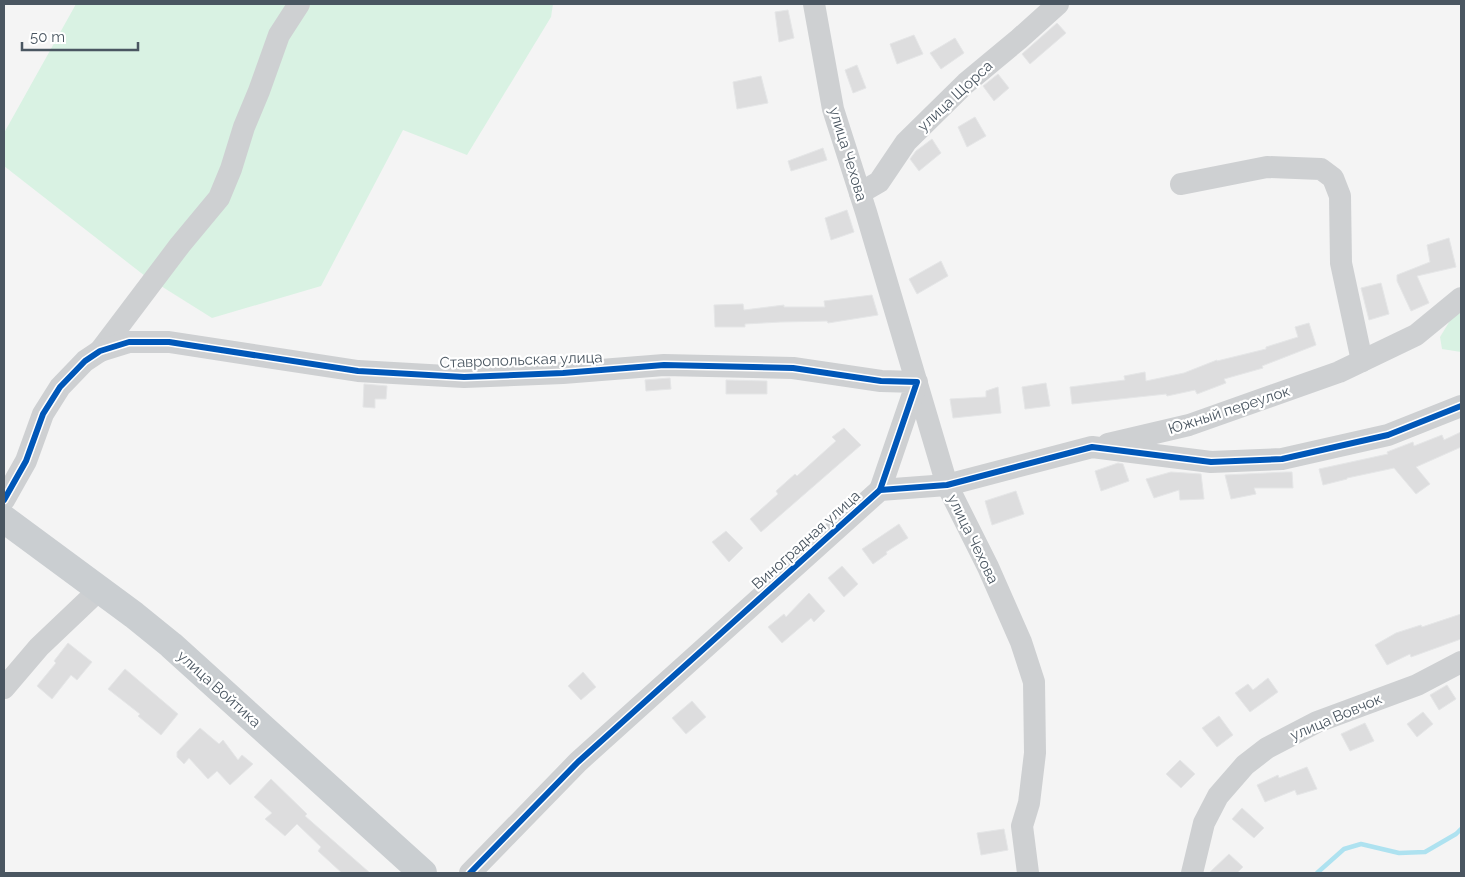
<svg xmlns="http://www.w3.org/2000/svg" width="1465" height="877" font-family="Raleway,sans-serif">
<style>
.green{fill:#d9f2e3}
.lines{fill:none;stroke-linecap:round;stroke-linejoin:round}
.stream{stroke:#aee2f0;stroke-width:4.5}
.building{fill:#ddddde;stroke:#e5e6e7}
.minor{stroke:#ced0d2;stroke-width:22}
.major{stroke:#caced1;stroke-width:28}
.cycleway-casing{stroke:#fff;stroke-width:9}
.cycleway{stroke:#0057b8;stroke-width:6}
.labels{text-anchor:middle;stroke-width:4.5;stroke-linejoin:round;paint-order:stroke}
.street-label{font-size:15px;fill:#4a5661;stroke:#fff}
</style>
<rect width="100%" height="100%" fill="#f4f4f4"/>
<!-- green -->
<g class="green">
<path d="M76,4H553L551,17L467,155L403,130L321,286L212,318L145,276L4,166V133Z"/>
<path d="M1461,309V352L1442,349L1440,337L1451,319Z"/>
</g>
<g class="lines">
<!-- stream -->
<path class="stream" d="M1317,873L1344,849L1361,844L1399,853L1425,852L1456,834L1461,829"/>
</g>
<!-- building -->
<g class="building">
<path d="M788,10L794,38L779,42L775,12Z"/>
<path d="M1057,23L1066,33L1030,64L1022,54Z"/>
<path d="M914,35L923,54L897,64L890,44Z"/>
<path d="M955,38L964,53L941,69L930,53Z"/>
<path d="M857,65L866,88L853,93L845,70Z"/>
<path d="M998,74L1009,88L994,101L983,86Z"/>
<path d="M761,76L768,103L737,109L733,82Z"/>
<path d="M975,117L986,136L967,147L958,127Z"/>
<path d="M932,139L941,153L919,171L910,159L916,151Z"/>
<path d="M823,148L827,160L791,171L788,161Z"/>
<path d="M847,210L854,232L831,240L825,218Z"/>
<path d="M1449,238L1456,267L1417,276L1429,303L1411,311L1397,281V275L1430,262L1427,245Z"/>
<path d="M941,261L948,276L917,294L909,279Z"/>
<path d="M1381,283L1389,314L1369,320L1361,288Z"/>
<path d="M872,295L878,315L828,323L827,321L781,322L745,324V327H715L714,305L743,304L744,310L784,305V307H825L824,301Z"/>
<path d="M1309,323L1316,345L1262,366L1263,368L1224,379L1226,383L1197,394L1195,390L1167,396L1166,394L1072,404L1070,387L1125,380L1124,376L1145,372L1146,381L1184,373L1217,360V361L1266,349V347L1298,337L1295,327Z"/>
<path d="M670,378L671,389L646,391L645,380Z"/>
<path d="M726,380L767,381V394H726Z"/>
<path d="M1046,383L1050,406L1025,409L1022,387Z"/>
<path d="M364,384L387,386L386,399H375V408L363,407Z"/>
<path d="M998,387L1001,413L953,418L950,399L986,397V391Z"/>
<path d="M844,428L861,445L761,532L750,519L778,494L776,491L795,474L797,476L836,441L832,437Z"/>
<path d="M1461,432V447L1416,467L1430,484L1416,494L1394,468L1347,478V479L1323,485L1319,469L1388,454L1387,452L1413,442L1414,446L1442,435L1444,440Z"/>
<path d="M1118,463L1123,464L1129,481L1101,491L1095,471Z"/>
<path d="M1171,472L1201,474L1204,499L1180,500L1179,490L1154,498L1146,479Z"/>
<path d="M1286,472H1292L1293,488H1254L1256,494L1231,499L1225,475Z"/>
<path d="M1016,491L1024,514L992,525L985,501Z"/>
<path d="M899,524L908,538L886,552L887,554L873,564L862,549Z"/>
<path d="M726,531L743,548L729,562L712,542Z"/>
<path d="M842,566L858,584L844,597L828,578Z"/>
<path d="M809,593L825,611L814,622L811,618L782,643L768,627L784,614L786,617Z"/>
<path d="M1461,614V639L1411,657L1410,654L1387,665L1375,645L1396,633L1421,625L1422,627Z"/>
<path d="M68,643L92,662L77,680L71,675L52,699L37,686L56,663L54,661Z"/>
<path d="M125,669L178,714L161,735L138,716L140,714L108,689Z"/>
<path d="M583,672L596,687L581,700L568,686Z"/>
<path d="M1268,678L1278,692L1250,712L1235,693L1248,684L1253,690Z"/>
<path d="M1447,685L1456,699L1439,710L1430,695Z"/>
<path d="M692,701L706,717L686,734L672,718Z"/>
<path d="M1423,712L1433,724L1417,737L1407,724Z"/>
<path d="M1219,716L1233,735L1217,747L1202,728Z"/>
<path d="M1365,723L1374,741L1350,751L1341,734Z"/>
<path d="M200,728L219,744L223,740L238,760L242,755L253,764L230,785L217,771L208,779L189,758L184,764L177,757V752Z"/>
<path d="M1180,760L1195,774L1181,788L1166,774Z"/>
<path d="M1307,767L1317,789L1297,795L1295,790L1265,802L1257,785L1278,775L1279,778Z"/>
<path d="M271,779L307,814L305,816L370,873H342L318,851L321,847L297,824L285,836L265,819L272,813L254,797Z"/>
<path d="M1242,808L1264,828L1254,838L1232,819Z"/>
<path d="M1004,829L1008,850L981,855L977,833Z"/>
<path d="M1229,854L1243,867L1237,873H1209Z"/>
</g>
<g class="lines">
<!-- minor -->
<g class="minor">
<path d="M814,4L833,109L866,212L947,485L988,567L1021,642L1034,682L1035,753L1029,803L1022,826L1028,873"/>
<path d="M1181,184L1267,167L1321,169L1333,178L1340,196L1341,263L1362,361"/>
<path d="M860,193L879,182L906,142L966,83L1019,39L1058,4"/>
<path d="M100,351L180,245L219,198L231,169L244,127L259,91L279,35L299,4"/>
<path d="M1108,444L1189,425L1339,372L1416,335L1461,298"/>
<path d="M4,500L26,461L43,414L60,387L85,361L100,351L129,342H169L358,371L464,377L563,373L664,365L793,368L881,381L917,382L880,490"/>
<path d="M4,688L39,647L100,589"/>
<path d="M470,873L578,762L880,490L947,485L1092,447L1211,462L1282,459L1388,435L1461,406"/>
<path d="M1192,873L1204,823L1218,796L1245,765L1267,748L1317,722L1417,685L1461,662"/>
</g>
<!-- major -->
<path class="major" d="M4,519L134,615L171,645L423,873"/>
<!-- cycleway casing -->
<g class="cycleway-casing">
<g id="cycleway">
<path d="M4,500L26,461L43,414L60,387L85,361L100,351L129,342H169L358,371L464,377L563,373L664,365L793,368L881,381L917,382L880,490"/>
<path d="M470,873L578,762L880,490L947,485L1092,447L1211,462L1282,459L1388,435L1461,406"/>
</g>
</g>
<!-- cycleway -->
<use href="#cycleway" class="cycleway"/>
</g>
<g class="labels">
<!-- street labels -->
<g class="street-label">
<text transform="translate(955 96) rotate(-43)" y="5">улица Щорса</text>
<text transform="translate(848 154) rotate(73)" y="5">улица Чехова</text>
<text transform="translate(521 360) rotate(-2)" y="5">Ставропольская улица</text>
<text transform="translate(1229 410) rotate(-18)" y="5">Южный переулок</text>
<text transform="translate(973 539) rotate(64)" y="5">улица Чехова</text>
<text transform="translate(806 540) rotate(-42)" y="5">Виноградная улица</text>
<text transform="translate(219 689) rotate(42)" y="5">улица Войтика</text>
<text transform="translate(1336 717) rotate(-23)" y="5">улица Вовчок</text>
</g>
</g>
<!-- border -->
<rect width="1465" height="877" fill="none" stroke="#4a5661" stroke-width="10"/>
<!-- scale -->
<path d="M22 42v8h116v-8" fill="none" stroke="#4a5661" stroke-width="2.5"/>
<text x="30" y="42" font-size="15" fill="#4a5661" stroke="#ffffff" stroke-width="4" paint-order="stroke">50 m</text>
</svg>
